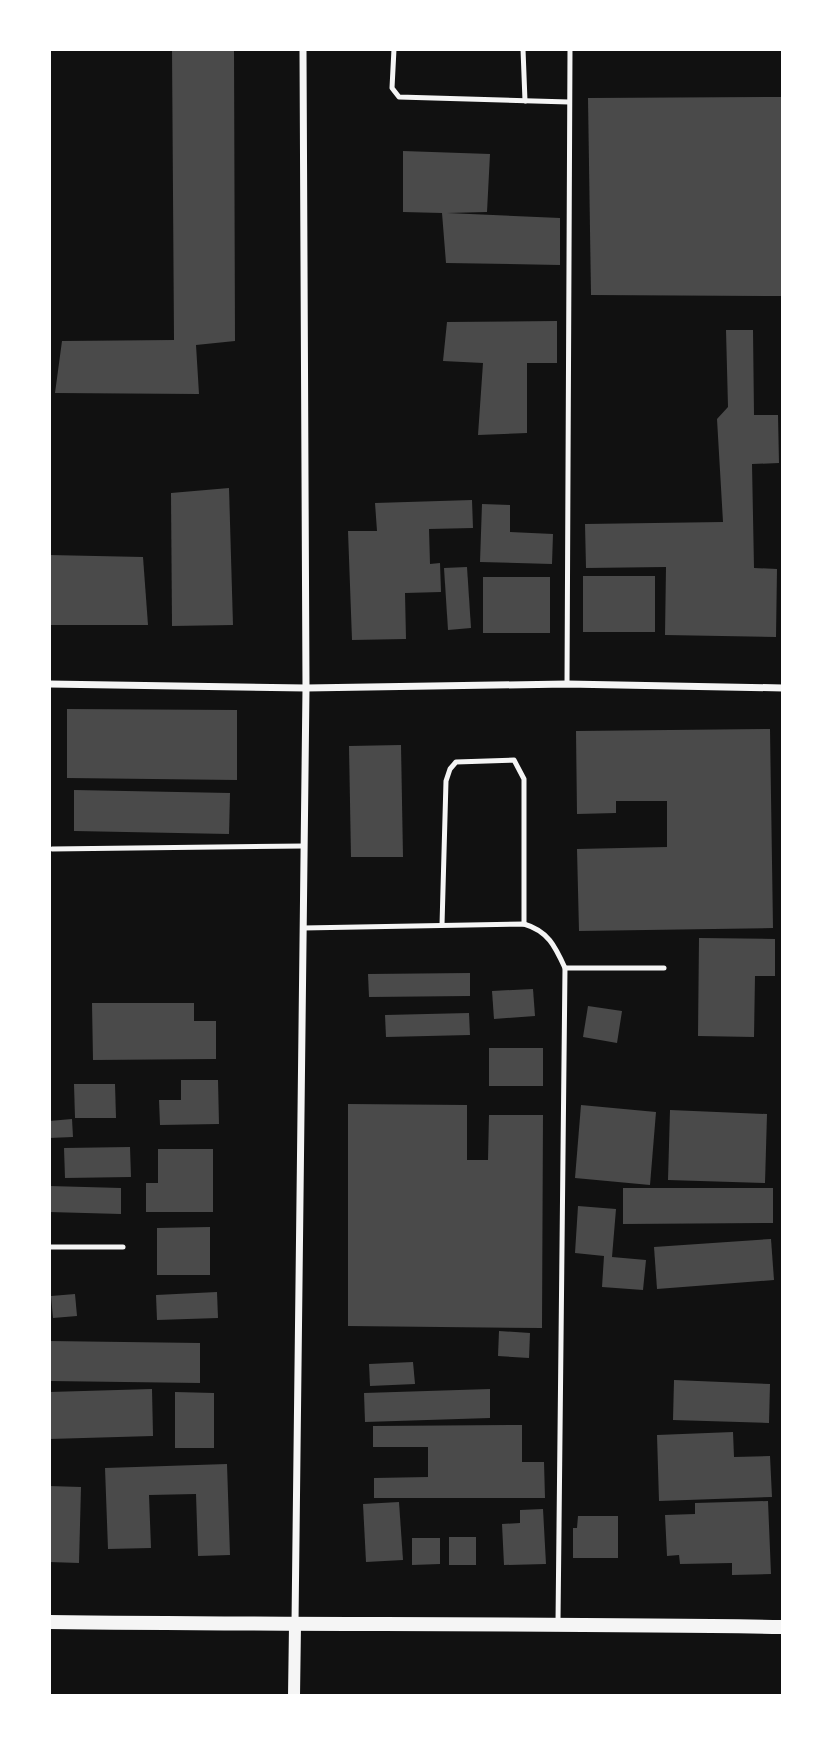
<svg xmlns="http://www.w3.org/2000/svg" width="832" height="1745" font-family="Karla,sans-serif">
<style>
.building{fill:#4a4a4a}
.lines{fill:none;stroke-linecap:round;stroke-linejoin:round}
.service{stroke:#f5f5f5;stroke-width:5}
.minor{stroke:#f5f5f5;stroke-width:7}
.tertiary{stroke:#f5f5f5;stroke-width:12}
.secondary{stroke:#f5f5f5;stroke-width:14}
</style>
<rect width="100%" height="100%" fill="#111"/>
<!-- building -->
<g class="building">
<path d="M172,49H234L235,341L196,345L199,394L55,393L62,341L174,340Z"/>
<path d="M783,97V296L591,295L588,98Z"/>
<path d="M403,151L490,154L487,212L447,213L560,218V265L446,263L442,213L403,212Z"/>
<path d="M557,321V363H527V433L478,435L483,363L443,361L447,322Z"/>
<path d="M726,330H753L754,415H778L779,463L752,464L754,568L777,569L776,637L665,635L666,567L586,568L585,524L723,522L717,419L728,407Z"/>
<path d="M229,488L233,625L172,626L171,493Z"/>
<path d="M472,500L473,528L429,529L430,564L440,563L441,592L405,593L406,639L352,640L348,531H377L375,503Z"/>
<path d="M482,504L510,505V532L553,534L552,564L480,562Z"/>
<path d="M49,555L143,557L148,625H49Z"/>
<path d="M467,567L471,628L448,630L444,568Z"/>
<rect x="583" y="576" width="72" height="56"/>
<rect x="483" y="577" width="67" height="56"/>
<path d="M67,709L237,710V780L67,778Z"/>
<path d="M770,729L773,928L579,931L577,849L667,847V801H616V813L577,814L576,731Z"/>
<path d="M401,745L403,857H351L349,746Z"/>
<path d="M74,790L230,793L229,834L74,831Z"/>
<path d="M699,938L775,939V976H755L754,1037L698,1036Z"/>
<path d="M470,973V996L369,997L368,974Z"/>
<path d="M533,989L535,1016L494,1019L492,991Z"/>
<path d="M92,1003H194V1021H216V1059L93,1060Z"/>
<path d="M588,1006L622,1011L617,1043L583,1037Z"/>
<path d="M469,1013L470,1035L386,1037L385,1015Z"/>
<rect x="489" y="1048" width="54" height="38"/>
<path d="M181,1080H218L219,1124L160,1125L159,1100H181Z"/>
<path d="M74,1084H115L116,1118H75Z"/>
<path d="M348,1104L467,1105V1160H488L489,1115H543L542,1328L348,1326Z"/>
<path d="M581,1105L656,1112L650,1185L575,1178Z"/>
<path d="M670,1110L767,1114L765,1183L668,1180Z"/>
<path d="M72,1119L73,1137L49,1138V1121Z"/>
<path d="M130,1147L131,1177L65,1178L64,1148Z"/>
<path d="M158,1149H213V1212H146V1183H158Z"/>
<path d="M49,1186L121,1188V1214L49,1212Z"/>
<path d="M623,1188H773V1223L623,1224Z"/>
<path d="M578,1206L616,1209L612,1257L646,1260L643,1290L602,1287L604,1256L575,1253Z"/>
<path d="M210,1227V1275H157V1228Z"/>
<path d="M771,1239L774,1280L657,1289L654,1247Z"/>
<path d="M217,1292L218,1318L157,1320L156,1295Z"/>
<path d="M75,1294L77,1316L53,1318L51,1296Z"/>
<path d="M499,1331L530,1333L529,1358L498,1356Z"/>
<path d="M49,1341L200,1343V1383L49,1381Z"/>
<path d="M413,1362L415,1384L370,1386L369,1364Z"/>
<path d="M674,1380L770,1384L769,1423L673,1420Z"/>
<path d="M152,1389L153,1436L49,1439V1392Z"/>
<path d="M490,1389V1418L365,1422L364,1393Z"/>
<path d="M175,1392L214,1393V1448H175Z"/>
<path d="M522,1425V1462H544L545,1498H374V1478L428,1477V1447H373V1426Z"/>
<path d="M733,1432L734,1457L770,1456L772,1497L659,1501L657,1435Z"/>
<path d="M227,1464L230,1555L198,1556L196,1494L149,1495L151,1548L108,1549L105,1468Z"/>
<path d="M49,1486L81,1487L79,1563L49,1562Z"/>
<path d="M768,1501L771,1574L732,1575V1563L680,1564L679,1555L667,1556L665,1515L695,1514V1503Z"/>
<path d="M399,1502L403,1560L366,1562L363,1504Z"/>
<path d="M543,1509L546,1564L504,1565L502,1524L520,1523V1510Z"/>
<path d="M578,1516H618V1558H573V1528H577Z"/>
<rect x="449" y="1537" width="27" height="28"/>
<path d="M412,1538H440V1564L412,1565Z"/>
</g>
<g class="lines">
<!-- service -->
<g class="service">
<path d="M394,49L392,88L399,97L569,102"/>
<path d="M523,49L525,101"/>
<path d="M567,684L570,49"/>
<path d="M52,849L304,846"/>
<path d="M442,925L446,781L450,769L456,762L514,760L524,779V924"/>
<path d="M303,928L524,924C548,931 555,946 565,968L558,1622"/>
<path d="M565,968H664"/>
<path d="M49,1247H123"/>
</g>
<!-- minor -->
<g class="minor">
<path d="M49,684L306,688L567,684L783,688"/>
<path d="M295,1623L306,688L303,49"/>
</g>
<!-- tertiary -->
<path class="tertiary" d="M294,1696L295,1626"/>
<!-- secondary -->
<path class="secondary" d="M49,1622C294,1625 538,1623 783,1627"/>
</g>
<!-- border -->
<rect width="832" height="1745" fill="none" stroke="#ffffff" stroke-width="102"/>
</svg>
